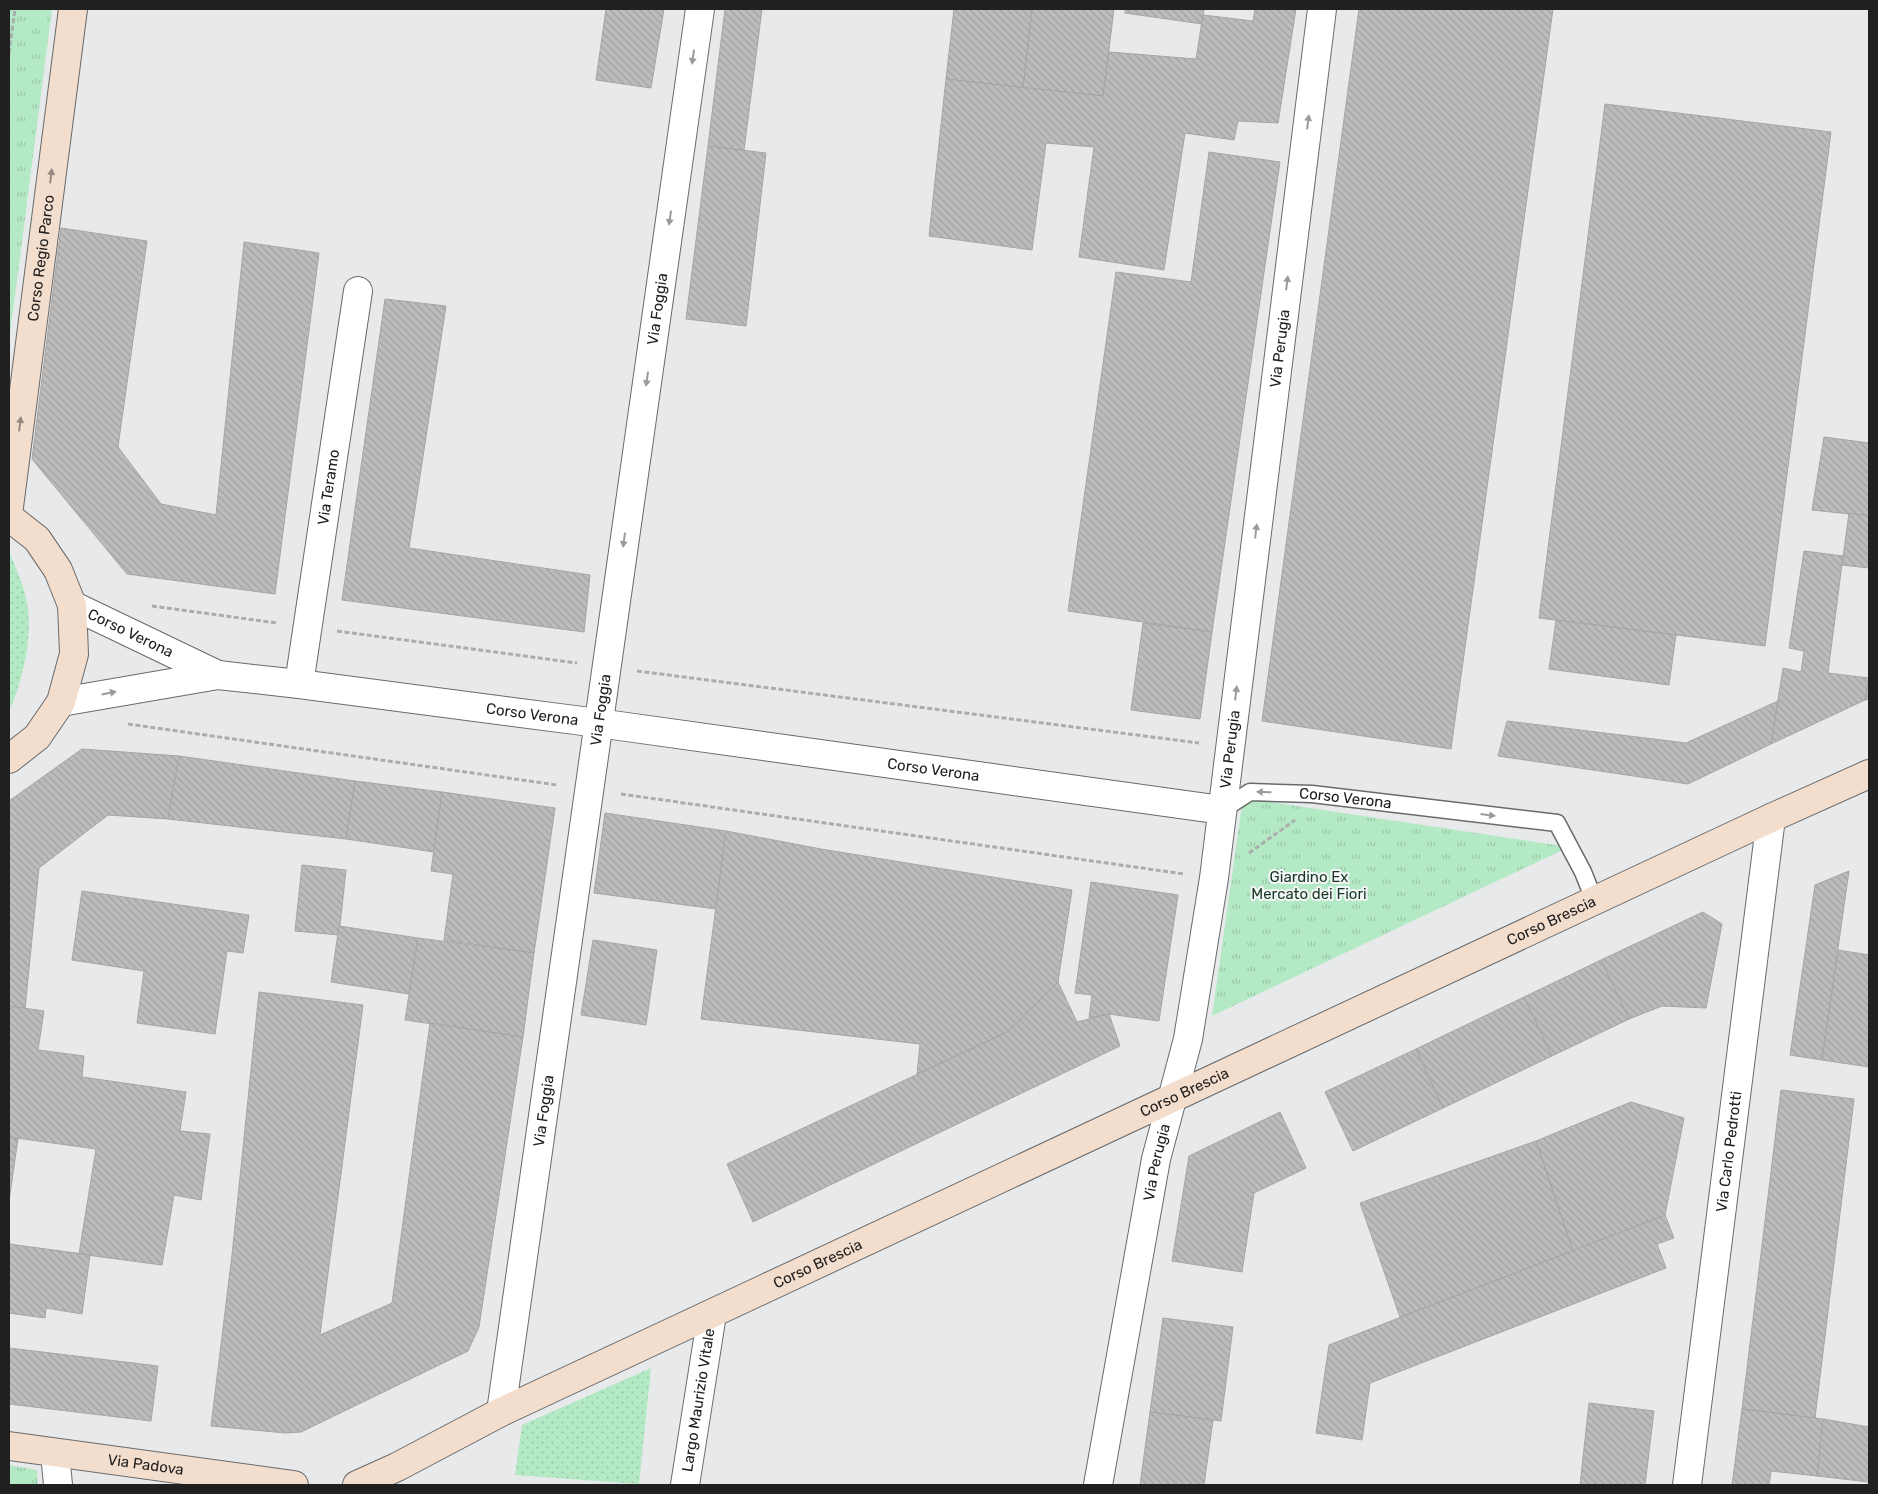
<svg xmlns="http://www.w3.org/2000/svg" width="1878" height="1494" font-family="Rubik,sans-serif">
<style>
.grass{fill:url(#grass-dots)}
.park{fill:url(#park-tufts)}
.building{fill:url(#building-back-hatch);stroke:#a6a5a4}
.lines{fill:none;stroke-linecap:round;stroke-linejoin:round}
.lane-casing{stroke:#696a6b;stroke-width:19}
.street-casing{stroke:#696a6b;stroke-width:30}
.secondary-casing{stroke:#696a6b;stroke-width:30}
.path{stroke:#abacad;stroke-width:3;stroke-dasharray:5 2.5;stroke-linecap:butt}
.lane{stroke:#fff;stroke-width:16}
.street{stroke:#fff;stroke-width:28}
.secondary{stroke:#f3ddcd;stroke-width:28}
.oneway{fill:#9b9b9b}
.oneway2{fill:#948880}
.labels{text-anchor:middle;stroke-width:4;stroke-linejoin:round;paint-order:stroke}
.street-label{font-size:15px;fill:#202021;stroke:#f5f6f7}
.park-label{font-size:15px;fill:#173724;stroke:#f5f6f7}
</style>
<defs>
<pattern id="grass-dots" width="8" height="8" patternUnits="userSpaceOnUse" patternTransform="scale(1.25)"><rect width="8" height="8" fill="#b3eac5"/><path d="M2 2h.1M6 6h.1" fill="none" stroke="#9ac8a9" stroke-width="1.8" stroke-linecap="round"/></pattern>
<pattern id="park-tufts" width="24" height="20" patternUnits="userSpaceOnUse" patternTransform="scale(1.25)"><rect width="24" height="20" fill="#b3eac5"/><path d="M3 7l-1-3M5 7V3M7 7l1-3M15 17l-1-3M17 17v-4M19 17l1-3" fill="none" stroke="#9ac8a9"/></pattern>
<pattern id="building-back-hatch" width="6" height="6" patternUnits="userSpaceOnUse" patternTransform="scale(1.25)"><rect width="6" height="6" fill="#bebcbb"/><path d="M-1 5l2 2M0 0l6 6M5-1l2 2" fill="none" stroke="#a3a1a0"/></pattern>
</defs>
<rect width="100%" height="100%" fill="#e8e9ea"/>
<!-- grass -->
<g class="grass">
<path d="M9,552C17,570 26,590 28,610C32,640 22,684 9,711Z"/>
<path d="M651,1368L639,1484L515,1475L522,1425Z"/>
</g>
<!-- park -->
<g class="park">
<path d="M9,9H52L9,342Z"/>
<path d="M1243,798L1569,847L1212,1016Z"/>
<path d="M9,1465L37,1470L38,1485H9Z"/>
</g>
<!-- building -->
<g class="building">
<path d="M606,9H664L651,88L596,80Z"/>
<path d="M725,9H762L744,150L708,146Z"/>
<path d="M954,9H1032L1023,88L946,79Z"/>
<path d="M1032,9H1114L1103,96L1023,88Z"/>
<path d="M1125,9H1204L1202,24L1125,13Z"/>
<path d="M1255,9H1296L1278,123L1238,121L1234,140L1185,133L1164,270L1079,257L1094,147L1046,143L1032,250L929,236L946,79L1103,96L1109,52L1196,59L1203,15L1253,21Z"/>
<path d="M1359,9H1553L1451,749L1262,721Z"/>
<path d="M1605,104L1831,132L1765,646L1539,618Z"/>
<path d="M708,146L766,153L746,326L686,319Z"/>
<path d="M1209,152L1280,162L1212,632L1068,611L1116,272L1191,282Z"/>
<path d="M61,228L147,241L118,447L161,504L216,515L244,242L319,253L275,594L127,574L32,459Z"/>
<path d="M385,299L446,306L409,548L590,575L584,632L342,600Z"/>
<path d="M1824,437L1869,443V516L1812,510Z"/>
<path d="M1849,513L1869,516V568L1842,565Z"/>
<path d="M1804,551L1843,556L1828,673L1869,678L1865,700L1771,744L1783,668L1801,672L1804,651L1789,648Z"/>
<path d="M1556,620L1676,635L1669,685L1549,669Z"/>
<path d="M1143,623L1212,632L1200,719L1131,710Z"/>
<path d="M1869,677V699L1865,700L1869,678Z"/>
<path d="M1778,701L1771,744L1688,784L1498,756L1507,721L1686,743Z"/>
<path d="M82,749L179,756L168,819L108,815L39,868L25,1009L9,1006V801Z"/>
<path d="M179,756L355,781L346,839L168,819Z"/>
<path d="M355,781L442,792L434,852L346,839Z"/>
<path d="M442,792L555,808L534,953L444,940L453,874L431,871Z"/>
<path d="M605,813L726,831L716,909L594,893Z"/>
<path d="M726,831L821,849L1072,890L1058,982L1007,1032L917,1074L920,1044L701,1019Z"/>
<path d="M302,865L346,870L339,935L295,931Z"/>
<path d="M1849,871L1822,1060L1790,1055L1815,885Z"/>
<path d="M1091,882L1178,895L1159,1021L1109,1014L1089,1018L1092,995L1075,993Z"/>
<path d="M82,891L249,915L243,953L227,951L215,1034L137,1023L144,971L72,960Z"/>
<path d="M1703,912L1722,924L1706,1008L1662,1006L1629,1019L1601,960Z"/>
<path d="M339,926L418,938L409,994L331,982Z"/>
<path d="M418,938L534,953L523,1037L405,1020Z"/>
<path d="M593,940L657,950L646,1025L581,1015Z"/>
<path d="M1838,950L1869,955V1067L1822,1060Z"/>
<path d="M1601,960L1629,1019L1552,1056L1524,997Z"/>
<path d="M1058,982L1077,1022L1109,1014L1120,1046L753,1222L727,1164L1007,1032Z"/>
<path d="M259,992L363,1005L320,1335L392,1303L430,1023L523,1037L479,1327L468,1351L301,1432L285,1433L211,1426L232,1255Z"/>
<path d="M1524,997L1552,1056L1443,1108L1416,1049Z"/>
<path d="M9,1006L44,1011L38,1050L84,1056L82,1077L186,1092L180,1131L210,1134L201,1200L174,1195L162,1265L79,1254L96,1149L9,1137Z"/>
<path d="M1416,1049L1443,1108L1353,1151L1325,1092Z"/>
<path d="M1781,1090L1854,1099L1815,1418L1742,1409Z"/>
<path d="M1631,1102L1684,1118L1665,1215L1573,1251L1536,1141Z"/>
<path d="M1280,1112L1306,1168L1254,1193L1242,1272L1172,1261L1189,1156Z"/>
<path d="M9,1137L18,1139L9,1201Z"/>
<path d="M1536,1141L1573,1251L1400,1317L1360,1203Z"/>
<path d="M1665,1215L1674,1238L1657,1244L1666,1268L1370,1383L1362,1440L1316,1433L1329,1345Z"/>
<path d="M9,1244L90,1255L82,1314L46,1308L45,1318L9,1313Z"/>
<path d="M1163,1318L1233,1327L1221,1421L1150,1412Z"/>
<path d="M9,1348L158,1366L151,1421L9,1404Z"/>
<path d="M1589,1403L1654,1411L1645,1485H1580Z"/>
<path d="M1742,1409L1823,1419L1817,1476L1771,1471L1769,1485H1732Z"/>
<path d="M1150,1412L1213,1420L1204,1485H1140Z"/>
<path d="M1823,1419L1869,1427V1482L1817,1476Z"/>
</g>
<g class="lines">
<!-- lane casing -->
<g class="lane-casing">
<g id="lane">
<path id="s1" d="M1222,810L1250,792L1312,794L1557,823L1583,872L1595,902"/>
</g>
</g>
<!-- street casing -->
<g class="street-casing">
<g id="street">
<path id="s2" d="M72,605L218,675"/>
<path id="s3" d="M299,684L358,291"/>
<path id="s4" d="M61,702L218,675L299,684L598,723L1222,810"/>
<path id="s5" d="M501,1412L700,9"/>
<path d="M55,1453L58,1485"/>
<path id="s6" d="M685,1485L712,1314"/>
<path id="s7" d="M1098,1485L1156,1159L1188,1039L1214,878L1322,9"/>
<path id="s8" d="M1687,1485L1771,818"/>
</g>
</g>
<!-- secondary casing -->
<g class="secondary-casing">
<g id="secondary">
<path id="s9" d="M9,507L73,9"/>
<path d="M9,517L37,539L58,570L72,605L74,654L61,702L37,737L9,759"/>
<path id="s10" d="M9,1446L294,1485"/>
<path id="s11" d="M357,1485L397,1467L501,1412L1771,818L1869,774"/>
</g>
</g>
<!-- path -->
<g class="path">
<path d="M9,53L15,9"/>
<path d="M152,606L277,623"/>
<path d="M337,631L577,663"/>
<path d="M637,671L1199,743"/>
<path d="M128,724L557,785"/>
<path d="M621,794L1184,874"/>
<path d="M1249,853L1295,820"/>
</g>
<!-- lane -->
<use href="#lane" class="lane"/>
<!-- street -->
<use href="#street" class="street"/>
<!-- secondary -->
<use href="#secondary" class="secondary"/>
</g>
<!-- one-way arrows -->
<defs><path id="oneway-solid" d="M-6-.8H1V-3.2L6.5 0L1 3.2V.8H-6Z" transform="scale(1.25)"/></defs>
<g class="oneway">
<use href="#oneway-solid" transform="translate(693 57) rotate(98)"/>
<use href="#oneway-solid" transform="translate(1308 122) rotate(-83)"/>
<use href="#oneway-solid" transform="translate(670 218) rotate(98)"/>
<use href="#oneway-solid" transform="translate(1287 283) rotate(-83)"/>
<use href="#oneway-solid" transform="translate(647 379) rotate(98)"/>
<use href="#oneway-solid" transform="translate(1256 531) rotate(-83)"/>
<use href="#oneway-solid" transform="translate(624 540) rotate(98)"/>
<use href="#oneway-solid" transform="translate(109 693) rotate(-11)"/>
<use href="#oneway-solid" transform="translate(1236 693) rotate(-83)"/>
<use href="#oneway-solid" transform="translate(1264 792) rotate(-178)"/>
<use href="#oneway-solid" transform="translate(1488 815) rotate(7)"/>
</g>
<g class="oneway2">
<use href="#oneway-solid" transform="translate(51 176) rotate(-83)"/>
<use href="#oneway-solid" transform="translate(20 424) rotate(-83)"/>
</g>
<g class="labels">
<!-- street labels -->
<g class="street-label">
<text dy="5" stroke="none"><textPath href="#s9" startOffset="251">Corso Regio Parco</textPath></text>
<text dy="5" stroke="none"><textPath href="#s5" startOffset="1114">Via Foggia</textPath></text>
<text dy="5" stroke="none"><textPath href="#s7" startOffset="1152">Via Perugia</textPath></text>
<text dy="5" stroke="none"><textPath href="#s3" startOffset="199">Via Teramo</textPath></text>
<text dy="5" stroke="none"><textPath href="#s2" startOffset="65">Corso Verona</textPath></text>
<text dy="5" stroke="none"><textPath href="#s5" startOffset="709">Via Foggia</textPath></text>
<text dy="5" stroke="none"><textPath href="#s4" startOffset="476">Corso Verona</textPath></text>
<text dy="5" stroke="none"><textPath href="#s7" startOffset="748">Via Perugia</textPath></text>
<text dy="5" stroke="none"><textPath href="#s4" startOffset="881">Corso Verona</textPath></text>
<text dy="5" stroke="none"><textPath href="#s1" startOffset="129">Corso Verona</textPath></text>
<text dy="5" stroke="none"><textPath href="#s11" startOffset="1321">Corso Brescia</textPath></text>
<text dy="5" stroke="none"><textPath href="#s11" startOffset="916">Corso Brescia</textPath></text>
<text dy="5" stroke="none"><textPath href="#s5" startOffset="304">Via Foggia</textPath></text>
<text dy="5" stroke="none"><textPath href="#s8" startOffset="336">Via Carlo Pedrotti</textPath></text>
<text dy="5" stroke="none"><textPath href="#s7" startOffset="328">Via Perugia</textPath></text>
<text dy="5" stroke="none"><textPath href="#s11" startOffset="511">Corso Brescia</textPath></text>
<text dy="5" stroke="none"><textPath href="#s6" startOffset="86">Largo Maurizio Vitale</textPath></text>
<text dy="5" stroke="none"><textPath href="#s10" startOffset="138">Via Padova</textPath></text>
</g>
<!-- park labels -->
<g class="park-label">
<text x="1309" y="882">Giardino Ex<tspan x="1309" dy="17">Mercato dei Fiori</tspan></text>
</g>
</g>
<!-- border -->
<rect width="1878" height="1494" fill="none" stroke="#202021" stroke-width="20"/>
</svg>
